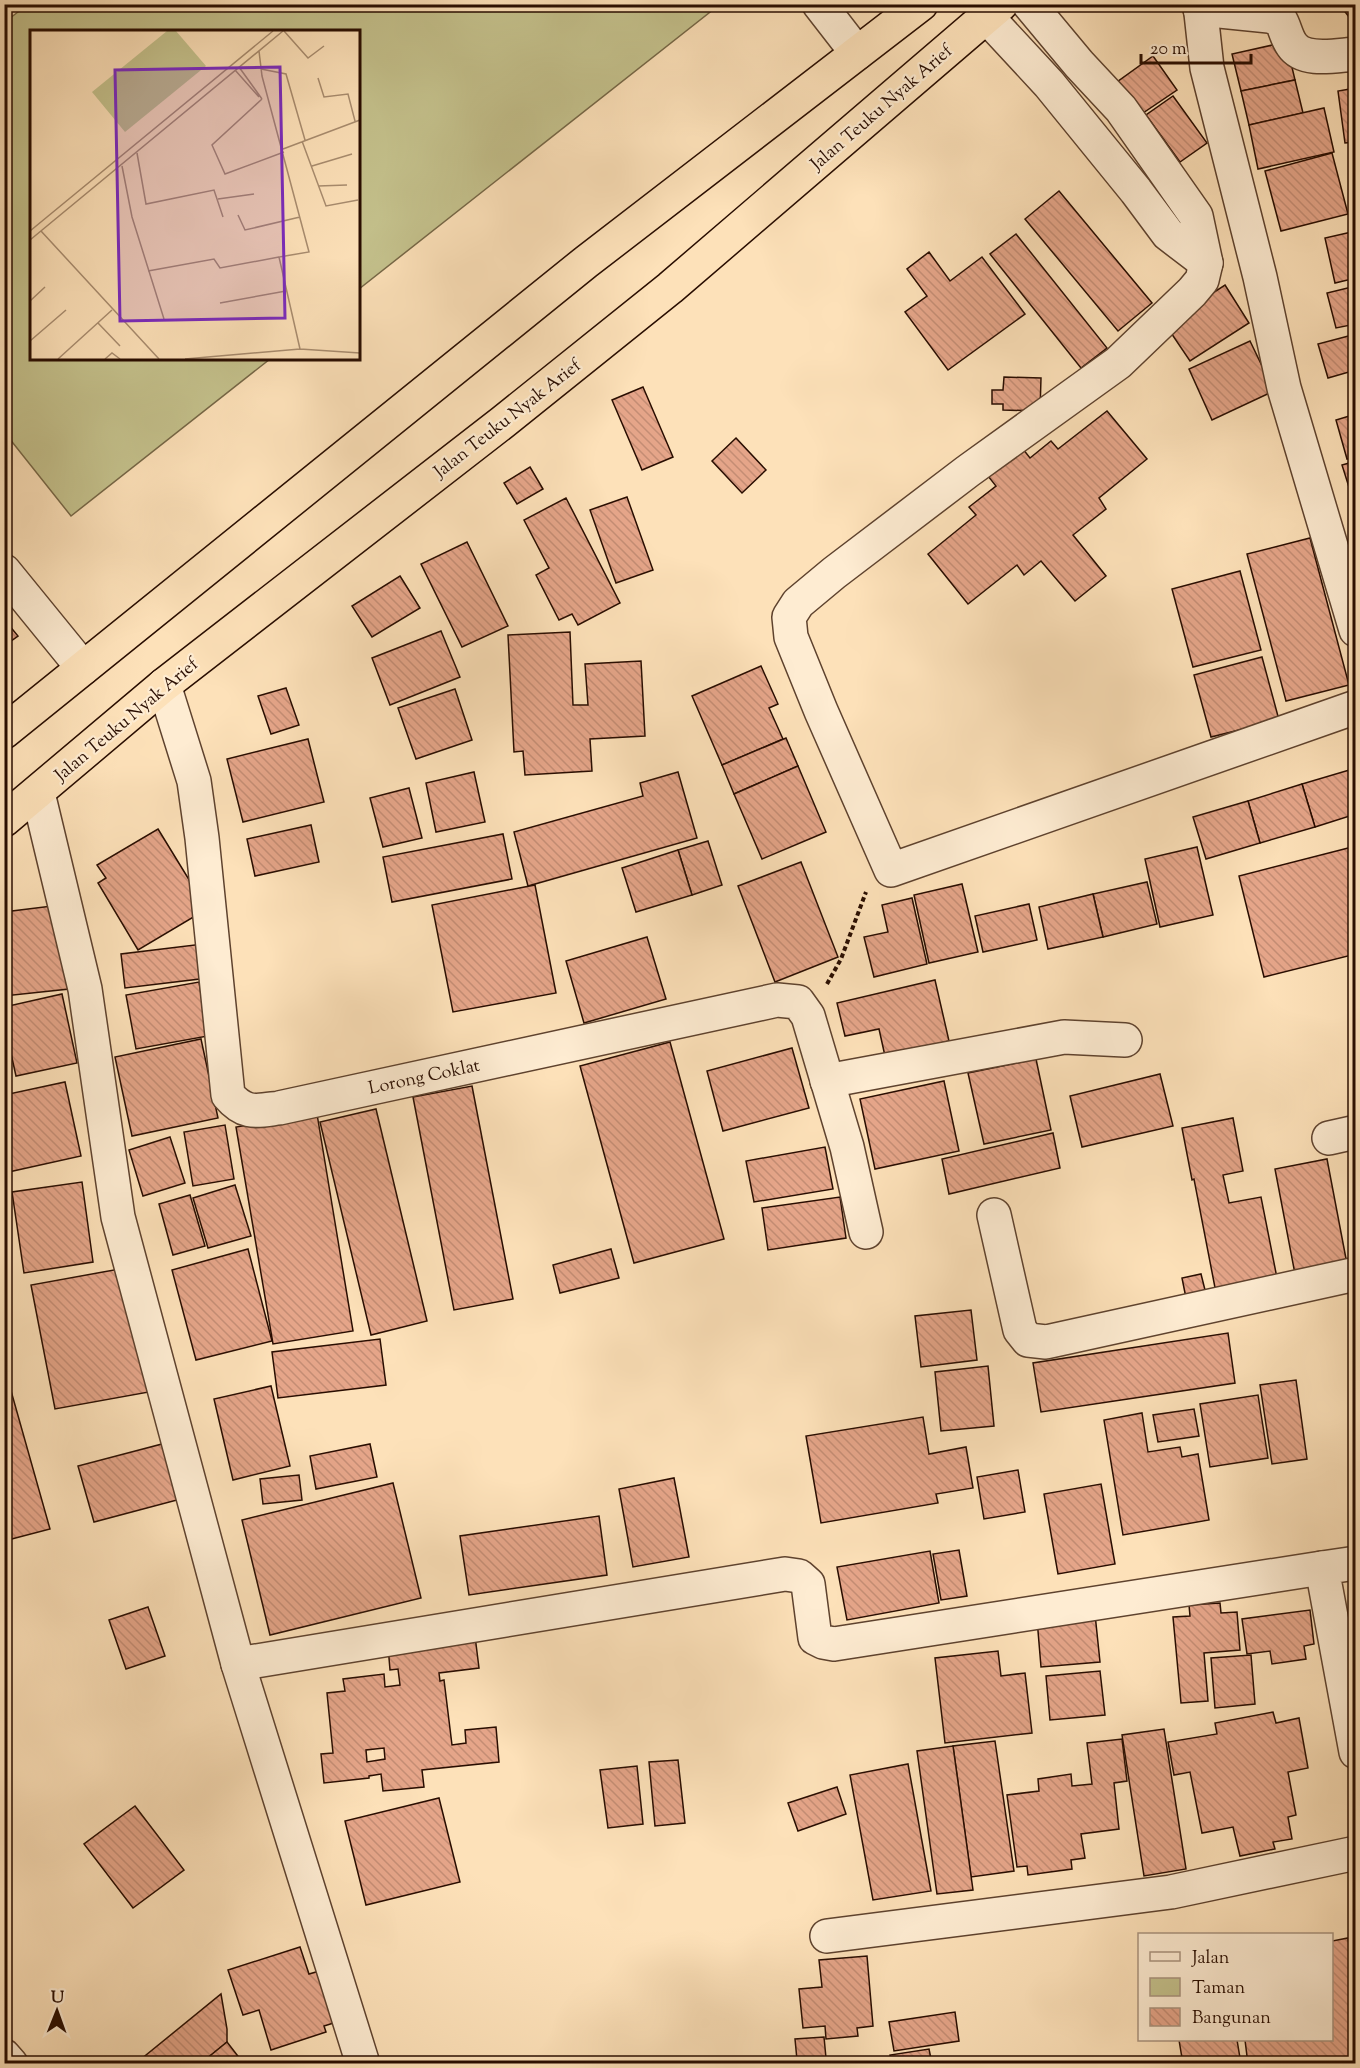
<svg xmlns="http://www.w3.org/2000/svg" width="1360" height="2068" font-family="'Sorts Mill Goudy',serif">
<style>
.green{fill:#c4c18c;stroke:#766746;stroke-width:1.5}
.building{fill:url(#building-back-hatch);stroke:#290d00;stroke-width:1.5;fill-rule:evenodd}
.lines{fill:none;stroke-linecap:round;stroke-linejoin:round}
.minor-casing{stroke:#5e422e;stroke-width:36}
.highway-casing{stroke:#290d00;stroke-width:36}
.path{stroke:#290d00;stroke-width:4;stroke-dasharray:4.5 3;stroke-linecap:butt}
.minor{stroke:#feecd2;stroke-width:33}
.highway{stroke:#fde1b9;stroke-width:33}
.labels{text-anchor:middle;stroke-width:4.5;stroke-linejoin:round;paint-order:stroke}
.street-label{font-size:18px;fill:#290d00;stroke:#feecd2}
.inset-road{fill:none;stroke:#a88c6f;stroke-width:1.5}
.view{fill:#7b2cbf;fill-opacity:0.15;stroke:#7b2cbf;stroke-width:3}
.inset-edge{fill:none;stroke:#290d00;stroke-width:3}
</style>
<defs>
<pattern id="building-back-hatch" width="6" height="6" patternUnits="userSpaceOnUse" patternTransform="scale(1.5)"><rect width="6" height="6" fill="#e5a589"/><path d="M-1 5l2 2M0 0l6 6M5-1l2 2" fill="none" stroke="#c48d74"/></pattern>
</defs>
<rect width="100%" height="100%" fill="#fde1b9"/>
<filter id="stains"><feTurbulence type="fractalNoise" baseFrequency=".00333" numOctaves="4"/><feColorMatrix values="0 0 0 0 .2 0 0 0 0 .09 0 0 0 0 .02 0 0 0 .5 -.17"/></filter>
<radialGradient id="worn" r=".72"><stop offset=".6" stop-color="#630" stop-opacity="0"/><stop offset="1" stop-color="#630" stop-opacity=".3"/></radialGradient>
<!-- green -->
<path class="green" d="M27,5V4L719,5L359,289L358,32H32V358L270,359L71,516L5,433V22Z"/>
<!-- building -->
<g class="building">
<path d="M1339,4H1356V26Z"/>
<path d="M1286,42L1295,80L1241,91L1232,54Z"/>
<path d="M1153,56L1177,90L1140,115L1117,82Z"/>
<path d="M1295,80L1303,113L1249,125L1241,91Z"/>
<path d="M1356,88V142L1345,143L1338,91Z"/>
<path d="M1173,96L1207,143L1180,162L1146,115Z"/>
<path d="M1324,108L1334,152L1258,169L1249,125Z"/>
<path d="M1332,153L1348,214L1281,231L1265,171Z"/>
<path d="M1059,191L1152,303L1118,331L1025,219Z"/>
<path d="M1356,231V278L1335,283L1325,238Z"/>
<path d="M1016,234L1107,348L1081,368L990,254Z"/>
<path d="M929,252L950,281L982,257L1025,314L948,370L905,312L927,296L907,269Z"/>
<path d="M1225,285L1249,323L1190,361L1165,324Z"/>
<path d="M1356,286V324L1336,328L1327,293Z"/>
<path d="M1356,334V370L1328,378L1318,344Z"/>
<path d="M1250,341L1274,391L1212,420L1189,369Z"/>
<path d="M1004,377L1041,378L1040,411L1003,410V404H992V390H1003Z"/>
<path d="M643,387L673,457L642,470L612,400Z"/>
<path d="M1107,411L1147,459L1099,498L1106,509L1073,535L1106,576L1075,601L1041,561L1024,575L1017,565L968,604L928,554L976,515L969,507L996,486L984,471L1019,444L1030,458L1051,441L1058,449Z"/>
<path d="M1356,414V457L1347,459L1336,420Z"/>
<path d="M736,438L766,470L742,493L712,461Z"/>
<path d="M1356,461V502L1354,503L1342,465Z"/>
<path d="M530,467L543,489L517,504L504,483Z"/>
<path d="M627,497L653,570L616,583L590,510Z"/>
<path d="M566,498L620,603L578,625L572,614L559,620L536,575L549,568L524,520Z"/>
<path d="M1310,538L1349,685L1286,701L1247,554Z"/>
<path d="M467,542L508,626L462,647L421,564Z"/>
<path d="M1240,571L1261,650L1193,667L1172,589Z"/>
<path d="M400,576L420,608L372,637L352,606Z"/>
<path d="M4,619L18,636L4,646Z"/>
<path d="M441,631L460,677L390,705L372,658Z"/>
<path d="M570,632L573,705H588L585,664L641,661L645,736L590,739L592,771L525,775L523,751L514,752L508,635Z"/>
<path d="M1262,657L1279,720L1211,737L1194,675Z"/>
<path d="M761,666L778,704L769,708L783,739L722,765L692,696Z"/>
<path d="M286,688L299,725L271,734L258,696Z"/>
<path d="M455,689L472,740L416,759L398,708Z"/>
<path d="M786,738L798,766L734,794L722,765Z"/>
<path d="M308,739L324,802L243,822L227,759Z"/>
<path d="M798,766L826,832L762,859L734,794Z"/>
<path d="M1356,768V814L1315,827L1302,784Z"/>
<path d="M474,772L485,822L436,832L426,783Z"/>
<path d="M678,772L697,838L528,886L514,832L643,796L640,783Z"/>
<path d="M1302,784L1315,827L1260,843L1248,801Z"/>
<path d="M409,788L422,838L383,847L370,798Z"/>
<path d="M1248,801L1260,843L1206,859L1193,817Z"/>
<path d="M311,825L319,862L255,876L247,839Z"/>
<path d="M158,829L207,909L138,950L98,883L106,878L97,865Z"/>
<path d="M503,834L512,879L392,902L383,857Z"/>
<path d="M708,841L722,885L692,895L678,850Z"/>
<path d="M1356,846V954L1264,977L1239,876Z"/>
<path d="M1197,847L1213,915L1160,927L1145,859Z"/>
<path d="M678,850L692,895L636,912L622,868Z"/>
<path d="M801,862L838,957L775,982L738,886Z"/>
<path d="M1147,882L1157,924L1103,937L1093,894Z"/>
<path d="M962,884L978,952L929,963L914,895Z"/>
<path d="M535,885L556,993L453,1012L432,905Z"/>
<path d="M1093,894L1103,937L1048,949L1039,907Z"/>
<path d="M912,898L927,964L874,977L864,937L888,932L882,905Z"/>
<path d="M1029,904L1037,940L983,952L975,916Z"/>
<path d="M60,905L69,989L4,996V912Z"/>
<path d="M647,937L666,999L584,1023L566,961Z"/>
<path d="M203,944L208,978L125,988L121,954Z"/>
<path d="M935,980L949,1041L885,1056L879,1029L845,1036L837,1003Z"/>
<path d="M199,982L208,1036L136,1049L126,995Z"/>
<path d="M62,994L77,1063L16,1076L4,1022V1007Z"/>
<path d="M201,1039L218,1118L132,1136L115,1057Z"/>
<path d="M670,1042L724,1239L634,1263L580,1066Z"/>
<path d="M792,1048L809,1108L723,1131L707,1071Z"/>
<path d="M1036,1059L1051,1130L984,1144L968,1073Z"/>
<path d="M1160,1074L1173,1126L1082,1147L1070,1096Z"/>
<path d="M944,1081L959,1151L875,1169L860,1099Z"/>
<path d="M65,1082L81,1156L4,1173V1095Z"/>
<path d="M472,1086L513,1299L454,1310L413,1097Z"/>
<path d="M376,1109L427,1321L371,1335L320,1122Z"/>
<path d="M317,1114L353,1331L273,1344L236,1127Z"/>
<path d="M1233,1118L1243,1171L1223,1175L1229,1203L1261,1197L1277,1278L1217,1298L1194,1179L1192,1180L1182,1128Z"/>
<path d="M225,1125L234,1179L193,1186L184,1132Z"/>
<path d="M1053,1133L1060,1168L949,1194L942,1159Z"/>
<path d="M170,1137L185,1183L143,1196L129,1150Z"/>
<path d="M825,1147L833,1189L754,1202L746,1161Z"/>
<path d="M1327,1159L1347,1264L1295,1274L1275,1169Z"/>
<path d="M82,1182L93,1262L24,1273L12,1192Z"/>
<path d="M235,1185L251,1236L208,1248L193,1198Z"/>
<path d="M190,1195L205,1246L173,1255L159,1204Z"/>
<path d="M840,1197L846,1238L768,1250L762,1208Z"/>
<path d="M248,1249L272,1341L196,1360L172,1270Z"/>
<path d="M611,1249L619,1278L560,1293L553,1265Z"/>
<path d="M125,1268L149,1392L55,1409L31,1285Z"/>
<path d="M1201,1274L1207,1298L1187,1303L1182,1278Z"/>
<path d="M971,1310L977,1360L921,1367L915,1316Z"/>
<path d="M1228,1333L1235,1383L1041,1412L1033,1363Z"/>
<path d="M380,1339L386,1385L278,1398L272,1352Z"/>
<path d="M4,1366L50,1529L4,1541Z"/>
<path d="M988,1366L994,1426L941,1431L935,1372Z"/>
<path d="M1296,1380L1307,1459L1272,1464L1260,1385Z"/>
<path d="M271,1386L290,1466L233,1480L214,1399Z"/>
<path d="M1258,1395L1268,1458L1210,1467L1200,1404Z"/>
<path d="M1194,1409L1199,1436L1158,1442L1153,1415Z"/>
<path d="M1142,1413L1148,1452L1180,1447L1182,1457L1198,1454L1209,1520L1123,1535L1104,1420Z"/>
<path d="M923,1417L929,1454L966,1447L973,1488L936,1494L938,1503L821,1523L806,1436Z"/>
<path d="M162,1444L177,1500L94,1522L78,1466Z"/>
<path d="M370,1444L377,1477L316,1489L310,1456Z"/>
<path d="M1018,1470L1025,1512L984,1519L977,1477Z"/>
<path d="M299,1475L302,1500L263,1504L260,1479Z"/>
<path d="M674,1478L689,1557L633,1567L619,1489Z"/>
<path d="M393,1483L421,1598L270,1635L242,1520Z"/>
<path d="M1101,1484L1115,1564L1058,1574L1044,1494Z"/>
<path d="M599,1516L607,1575L469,1595L460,1536Z"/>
<path d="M959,1550L967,1596L941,1600L933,1554Z"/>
<path d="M930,1551L939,1603L847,1620L837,1567Z"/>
<path d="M1220,1603L1221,1613L1237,1612L1240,1650L1204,1653L1208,1701L1181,1703L1173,1617L1190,1616L1189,1605Z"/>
<path d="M148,1607L165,1656L126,1669L109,1620Z"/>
<path d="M1310,1610L1314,1644L1304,1646L1306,1659L1272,1664L1270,1651L1247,1654L1242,1619Z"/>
<path d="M1095,1614L1100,1662L1041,1667L1037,1619Z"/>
<path d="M475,1636L479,1668L439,1673L440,1681L444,1680L452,1745L466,1743L465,1730L496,1727L499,1762L422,1770L424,1787L383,1791L381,1774L369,1776V1778L324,1783L321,1754L333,1753L327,1693L345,1691L343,1679L384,1674L385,1687L400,1685L398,1669L390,1670L388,1646ZM384,1748L385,1759L367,1762L366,1750Z"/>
<path d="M998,1651L1001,1676L1025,1673L1032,1733L945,1743L935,1658Z"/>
<path d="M1251,1655L1255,1704L1215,1708L1211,1658Z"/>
<path d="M1100,1671L1105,1715L1050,1720L1046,1676Z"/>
<path d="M1273,1712L1276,1723L1299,1718L1308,1768L1288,1772L1296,1815L1288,1817L1292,1839L1273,1842L1275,1849L1240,1856L1233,1827L1202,1833L1190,1772L1174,1775L1168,1742L1217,1734L1215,1723Z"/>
<path d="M1164,1729L1186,1869L1144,1876L1122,1735Z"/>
<path d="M1122,1739L1127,1781L1114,1783L1119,1829L1081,1834L1085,1858L1071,1860L1072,1869L1028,1875L1027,1866L1017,1867L1007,1795L1039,1791L1038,1779L1071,1774L1072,1786L1092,1784L1087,1743Z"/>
<path d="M995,1741L1014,1871L971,1877L953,1746Z"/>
<path d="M953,1746L973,1890L937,1894L917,1751Z"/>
<path d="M678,1760L685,1823L655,1826L649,1762Z"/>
<path d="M908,1764L931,1891L873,1900L850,1775Z"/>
<path d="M637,1766L643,1824L608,1828L600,1770Z"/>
<path d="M837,1787L846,1814L798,1831L788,1803Z"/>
<path d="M439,1798L460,1882L366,1905L345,1821Z"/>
<path d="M135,1806L184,1870L133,1908L84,1844Z"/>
<path d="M1348,1938L1356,1983V2064H1248L1245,2040H1332V1941Z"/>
<path d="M300,1947L309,1974L323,1970L340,2021L324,2026L326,2032L271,2050L259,2010L243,2015L228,1970Z"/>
<path d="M867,1956L873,2026L857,2028L858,2036L826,2039L825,2026L803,2028L799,1989L822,1987L819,1960Z"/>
<path d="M221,1994L227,2029V2042L200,2064H135Z"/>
<path d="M955,2012L959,2041L894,2051L889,2022Z"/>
<path d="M824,2037L826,2058L797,2060L795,2039Z"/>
<path d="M1179,2040H1237L1241,2064H1183Z"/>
<path d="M227,2042L244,2064H200Z"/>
<path d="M929,2049L932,2064H892L890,2055Z"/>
</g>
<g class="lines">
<!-- minor casing -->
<g class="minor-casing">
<g id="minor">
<path d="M819,4L857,53"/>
<path d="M1029,4L1079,64L1121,109L1196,216L1206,263L1202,280L1192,292L1118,363L968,471L834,573L798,603L789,617L791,637L821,711L891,870L1356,707"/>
<path d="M1200,4L1207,68L1260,277L1284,388L1356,630"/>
<path d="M1200,9L1269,16L1280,19C1285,27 1286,37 1292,45C1304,63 1337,55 1356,54"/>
<path d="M986,16L1049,84L1136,191L1168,234L1206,263"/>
<path d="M4,571L83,668"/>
<path d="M164,685L194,781L202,838L228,1095C245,1115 256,1111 279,1108L777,1000L798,1002L808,1016L847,1147L866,1232"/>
<path d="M38,793L85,989L118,1217L238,1664L363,2064"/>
<path d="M827,1081L1064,1037L1125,1040"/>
<path d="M1329,1138L1356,1132"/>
<path d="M994,1215L1020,1330L1028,1340L1046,1342L1356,1274"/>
<path d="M1356,1563L1322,1568L1356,1752"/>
<path d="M238,1664L785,1574L799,1576L808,1584L815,1638L823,1642L834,1644L1322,1568"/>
<path d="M827,1936L1171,1892L1356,1853"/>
<path d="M4,2056L11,2064"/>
</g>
</g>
<!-- highway casing -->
<g class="highway-casing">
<g id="highway">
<path d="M4,732L586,262L921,4"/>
<path d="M4,820L164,685L503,422L670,288L1001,4"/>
</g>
</g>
<!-- path -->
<path class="path" d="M827,984L841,959L866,892"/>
<!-- minor -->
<use href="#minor" class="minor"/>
<!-- highway -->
<use href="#highway" class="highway"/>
</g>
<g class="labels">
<!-- street labels -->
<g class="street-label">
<text transform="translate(881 107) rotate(-41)" y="6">Jalan Teuku Nyak Arief</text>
<text transform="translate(507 418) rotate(-38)" y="6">Jalan Teuku Nyak Arief</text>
<text transform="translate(126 719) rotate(-40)" y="6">Jalan Teuku Nyak Arief</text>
<text transform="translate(424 1076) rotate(-12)" y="6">Lorong Coklat</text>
</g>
</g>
<!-- overview -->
<g transform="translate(30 30)">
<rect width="330" height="330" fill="#fde1b9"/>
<path d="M137,1H146L176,36L95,102L62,62Z" fill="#c4c18c"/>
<path class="inset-road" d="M254,1L278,28L294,16M229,21L232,46L279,222L249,227L270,319M209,37L232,69M231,39L256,44L275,110M205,40L229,67M288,48L294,67L318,64L325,91M232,69L182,115L195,144L254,122M272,111L296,176L328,170M253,119L330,90M107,123L116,174L184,160L193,187M92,136L102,187L134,289M282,136L322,124M288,156L317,155M188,169L224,164M208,185L215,200L270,187M0,201L243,1M11,201L129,329M0,210L253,1M118,241L184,229L190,238L249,227M0,271L15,257M190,273L256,261M68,293L90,316M0,311L36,280M28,329L82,280M75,329L82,323L90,329M155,329L270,319L330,323"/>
<path class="view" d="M250,37L255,288L90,291L85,40Z"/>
<rect width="330" height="330" class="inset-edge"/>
</g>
<!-- margin -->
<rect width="1360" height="2068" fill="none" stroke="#fde1b9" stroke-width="24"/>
<rect x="6" y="6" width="1348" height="2056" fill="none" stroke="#290d00" stroke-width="3"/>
<rect x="12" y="12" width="1336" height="2044" fill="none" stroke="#290d00" stroke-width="1.5"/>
<!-- legend -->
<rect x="1138" y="1933" width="195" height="108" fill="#feecd2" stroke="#a9937e" stroke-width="1.5"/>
<rect x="1150" y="1952" width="30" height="9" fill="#feecd2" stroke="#a9937e" stroke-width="1.5"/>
<text x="1192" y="1963" font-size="18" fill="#290d00">Jalan</text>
<rect x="1150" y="1978" width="30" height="18" fill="#c4c18c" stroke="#a9937e" stroke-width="1.5"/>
<text x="1192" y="1993" font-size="18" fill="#290d00">Taman</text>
<rect x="1150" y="2008" width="30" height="18" fill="url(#building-back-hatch)" stroke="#a9937e" stroke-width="1.5"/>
<text x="1192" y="2023" font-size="18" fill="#290d00">Bangunan</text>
<!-- north arrow -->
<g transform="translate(57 2011) rotate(1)" stroke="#feecd2" stroke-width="4.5" paint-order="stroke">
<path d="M0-4.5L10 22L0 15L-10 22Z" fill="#290d00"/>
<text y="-9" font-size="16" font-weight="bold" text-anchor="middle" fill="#290d00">U</text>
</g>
<!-- scale -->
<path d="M1141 54v9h110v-9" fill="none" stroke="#290d00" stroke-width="3"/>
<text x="1150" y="54" font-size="18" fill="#290d00" stroke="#feecd2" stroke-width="4.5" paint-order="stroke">20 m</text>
<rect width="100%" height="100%" filter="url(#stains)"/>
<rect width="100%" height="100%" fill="url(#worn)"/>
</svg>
